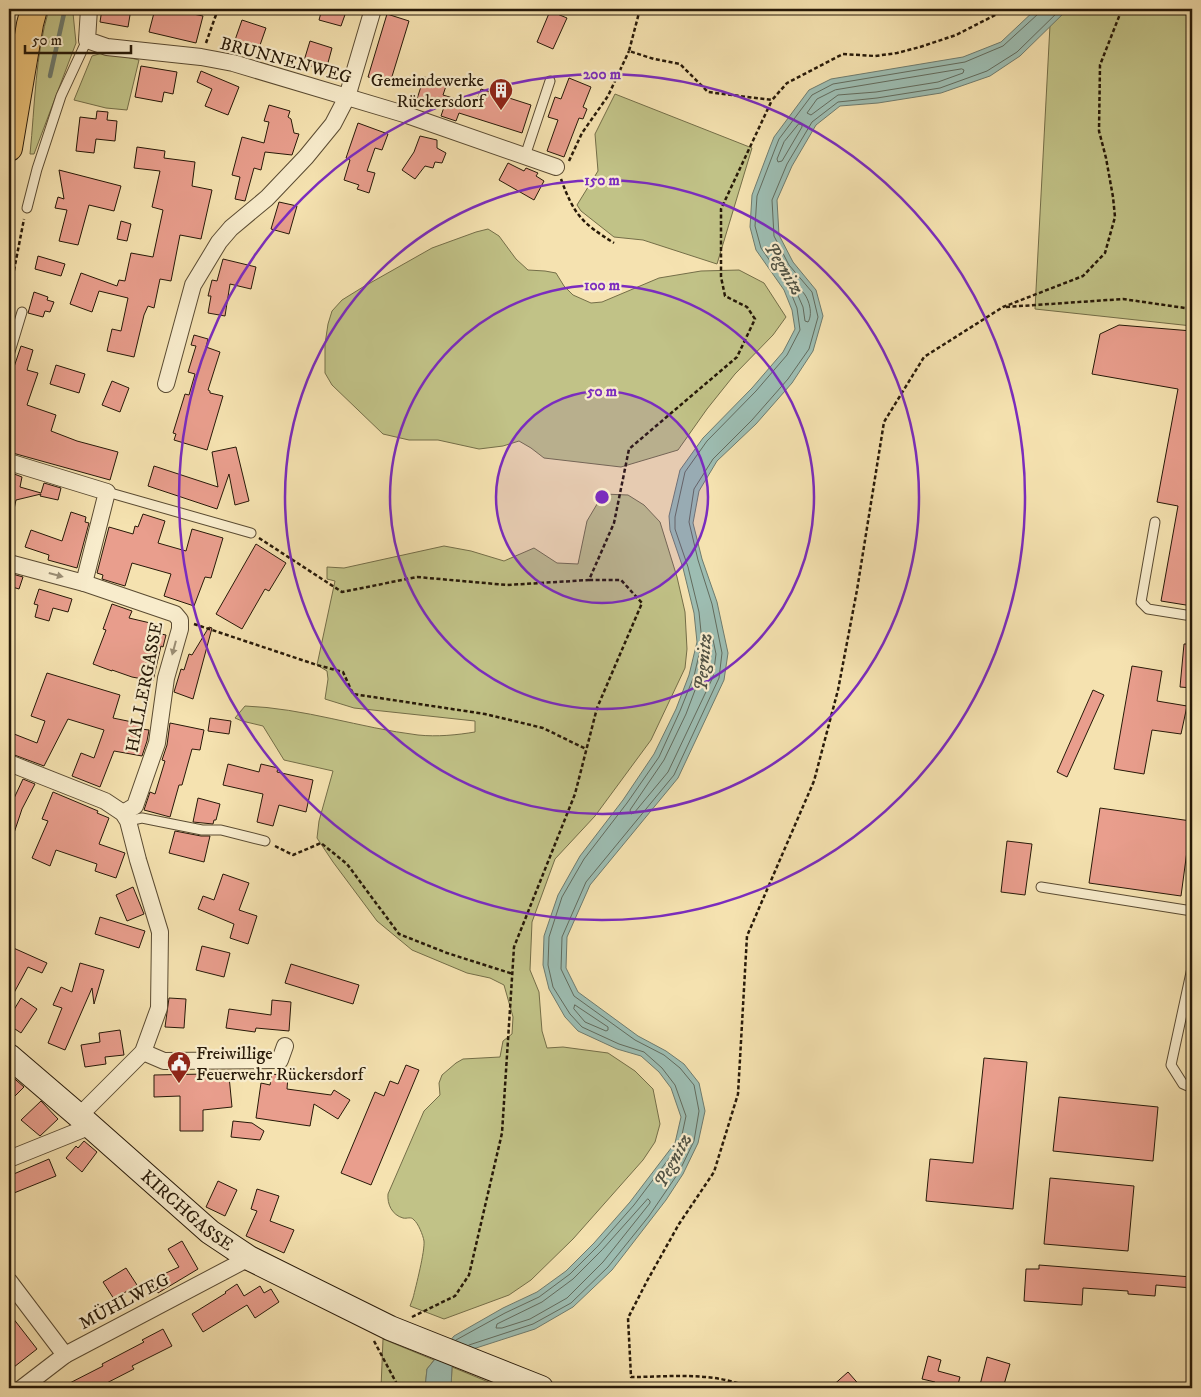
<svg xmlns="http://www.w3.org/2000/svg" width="1201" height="1397" font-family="'IM FELL DW Pica',serif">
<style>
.green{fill:#c1c287;stroke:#746e48}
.water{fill:#9dbdb2;stroke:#6e7b6e}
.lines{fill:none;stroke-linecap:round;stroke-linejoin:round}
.shore{stroke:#626b5d;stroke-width:1}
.stream{stroke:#6e7b6e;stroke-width:4.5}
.building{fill:#e99e8d;stroke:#271908}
.service-casing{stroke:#5a4b32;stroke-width:11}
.minor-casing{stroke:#5a4b32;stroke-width:18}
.secondary-casing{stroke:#271908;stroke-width:26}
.primary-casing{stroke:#271908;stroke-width:28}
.path{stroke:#271908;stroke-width:2.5;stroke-dasharray:4 2.5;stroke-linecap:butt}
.service{stroke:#f8eccc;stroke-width:9}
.minor{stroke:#f8eccc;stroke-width:16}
.secondary{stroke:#f8eccc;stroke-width:24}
.primary{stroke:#eac178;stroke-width:26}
.oneway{fill:#9a8d74}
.ring{fill:none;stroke:#7b2cbf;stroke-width:2.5}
.labels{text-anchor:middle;stroke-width:4.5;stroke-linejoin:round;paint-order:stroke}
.street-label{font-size:18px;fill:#271908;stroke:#f8eccc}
.poi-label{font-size:18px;fill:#271908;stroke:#f8eccc;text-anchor:end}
.water-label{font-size:19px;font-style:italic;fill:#505244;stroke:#f8eccc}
.centre{fill:#7b2cbf;stroke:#f8eccc;stroke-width:2.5}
.ring-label{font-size:15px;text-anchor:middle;font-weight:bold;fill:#7b2cbf;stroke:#f8eccc;stroke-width:4.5;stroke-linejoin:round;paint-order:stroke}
</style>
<rect width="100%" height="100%" fill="#f5e2b0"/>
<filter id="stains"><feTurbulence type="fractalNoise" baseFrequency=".004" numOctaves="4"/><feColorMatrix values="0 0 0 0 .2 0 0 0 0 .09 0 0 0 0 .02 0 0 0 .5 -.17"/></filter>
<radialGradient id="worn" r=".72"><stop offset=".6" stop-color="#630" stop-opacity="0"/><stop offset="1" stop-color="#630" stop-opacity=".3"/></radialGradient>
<!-- green -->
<g class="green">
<path d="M49,9H74L73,13L76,43L34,154H30C35,105 35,56 49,9Z"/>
<path d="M1068,9H1192V326L1035,309L1050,25Z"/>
<path d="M106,52L139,60L127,110L106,108L74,100L92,56Z"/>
<path d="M615,94L752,148L717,264L643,240L614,237L581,211L577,205L598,171L595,134Z"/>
<path d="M488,229L499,236L516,259L528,270L545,271L556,273L564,286L573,295L591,303L602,302L659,278L701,271L739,270L764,283L786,317L773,335L735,374L707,409L678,450L621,467L544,458L531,448L519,441L503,446L479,449L438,440H409L383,434L332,385L325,373V344L328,324L332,311L342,300L363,287L432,248L476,232Z"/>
<path d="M603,494L628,495L644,505L660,522L677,577L685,612L687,649L685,668L651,740L595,816L555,859L532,922L530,970L539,992L542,1031L547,1048L563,1047L608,1053L635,1071L653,1089L660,1124L655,1142L643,1160L573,1239L531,1280L509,1295L444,1319L410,1306L413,1298C416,1286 425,1251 424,1241C423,1235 418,1223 414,1220C411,1216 407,1219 403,1218C392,1215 387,1204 388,1194L424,1111L440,1095L439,1083L442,1075L456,1063L463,1059L500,1057L503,1041L512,1034L513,1017L504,985L490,978L467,973L412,950L377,921L333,862L317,838L319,821L333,771L284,760L263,726L242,721L235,718L245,706C304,708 360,728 418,735C437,737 457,735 475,732V721L354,708L325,699L328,679L327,671L317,665L335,581L327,579V567L344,568L444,546L471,551L504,561L534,548L557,563L578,564L587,521Z"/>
<path d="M383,1339L434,1360L427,1369L425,1388H381Z"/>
<path d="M452,1367L503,1388H451Z"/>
</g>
<!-- water -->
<path class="water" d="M1036,9H1068L1020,56L990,76L941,93L878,103L840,106L816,125L792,166L777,200L779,235L793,262L816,290L823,316L813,351L792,383L756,424L717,461L699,491L693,523L702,559L717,602L728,653L724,680L678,778L590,885L567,937L566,968L578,992L638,1036L666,1051L684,1064L699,1083L705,1111L698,1143L683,1174L666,1200L612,1270L573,1307L535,1329L473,1349L455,1363L452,1367L451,1388H425L427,1369L454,1336L503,1308L537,1292L566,1271L594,1243L630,1202L675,1143L681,1117L671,1088L659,1072L641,1056L617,1049L578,1031L565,1017L549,989L543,965L544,936L558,895L580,856L623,800L654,754L676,709L689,675L697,642L694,613L683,568L670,530L669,516L680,470L703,438L752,388L783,352L795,329L792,310L784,290L756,250L750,227L752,195L770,147L774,137L809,90L831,79L963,57L1001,42Z"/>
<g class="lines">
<!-- shore -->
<g class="shore">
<path d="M962,69L964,70L963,73L938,82L876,92L838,95L811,115L807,113L817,99L835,90Z"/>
<path d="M799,124L802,125V127L782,161L778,162L777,159L784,142Z"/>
<path d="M798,288C808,293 814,313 808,322L805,321L803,307L796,291Z"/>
<path d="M709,634L712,635L716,654L713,677L668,772L634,813L631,814L630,810L664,760L686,714L700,677Z"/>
<path d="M575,1005L608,1027V1030L606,1031L585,1022L574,1009Z"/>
<path d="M648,1199L650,1201V1203L603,1262L567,1298L530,1319L502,1328H496L497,1324L542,1302L573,1279L602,1250Z"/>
<path d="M456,1340L505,1313L539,1297L570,1274L598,1246L634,1205L680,1144L686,1116L675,1085L662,1068L644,1052L619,1044L582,1027L570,1014L553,987L548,965L549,937L562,897L584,859L627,803L659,757L680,711L694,676L702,642L699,612L688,567L675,529V517L685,472L707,441L756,391L787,355L800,330L797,308L789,288L761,248L755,226L757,196L775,149L779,139L812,95L833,84L965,62L1003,46L1038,14L1039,9"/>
<path d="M469,1345L533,1324L571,1303L608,1267L649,1216L679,1172L694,1141L699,1111L694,1085L680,1068L664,1055L635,1040L574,996L561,969L562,937L586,882L674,775L719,678L722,653L712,604L698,560L689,522L694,489L713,459L752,420L788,379L809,349L818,317L812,292L789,265L774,236L772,200L787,164L812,122L838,102L877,98L940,88L987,71L1017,52L1061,9"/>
</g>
<!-- stream -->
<path class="stream" d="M50,76L65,9"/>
</g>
<!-- building -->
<g class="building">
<path d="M102,9H131L128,27L100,22Z"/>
<path d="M155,9H168L203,16L196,43L149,32Z"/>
<path d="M322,9H347L341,26L319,20Z"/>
<path d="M550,11L567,18L553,49L537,42Z"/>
<path d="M387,14L409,21L390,83L368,77Z"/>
<path d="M242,20L266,28L259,48L235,40Z"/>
<path d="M310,41L332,48L326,70L303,64Z"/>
<path d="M141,66L177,72L173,94L164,92L162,102L135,97Z"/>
<path d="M201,71L239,87L228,115L205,106L212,89L197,82Z"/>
<path d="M424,77L447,83L443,95L475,105L481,89L531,105L522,133L459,113L456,121L441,116L444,107L417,99Z"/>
<path d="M569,78L591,87L583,107L587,109L583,119L579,118L564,157L547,151L558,120L548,117L555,97L561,99Z"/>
<path d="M269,105L290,111L288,117L291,119L294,133L299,134L292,155L265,152L261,170L254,168L245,201L235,199L240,177L232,175L242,137L264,143L269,122L264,121Z"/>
<path d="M97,111L108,112L107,120L117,121L115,141L96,139L94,153L76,151L80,117L96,119Z"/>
<path d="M358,123L388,134L382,150L375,148L367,171L375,173L369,193L357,189L359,185L344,180L350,160L346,158Z"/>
<path d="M420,136L437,140V148L446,153L442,163L435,162L433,168L425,166L415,179L402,170L414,152Z"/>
<path d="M137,147L165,151L164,158L195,162L192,186L212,190L201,239L180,235L171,281L160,279L154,308L148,306L144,315L134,357L107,351L112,329L121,331L128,298L99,291L92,312L70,304L81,273L117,286L119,280L125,281L131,253L153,257L163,210L152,207L160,171L134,168Z"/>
<path d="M508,163L524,171L526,168L538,173L536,176L544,181L534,200L499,180Z"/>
<path d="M59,170L121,186L114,211L89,205L78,245L59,241L67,210L55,208L58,197L64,199Z"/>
<path d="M279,202L297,206L289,234L271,229Z"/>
<path d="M121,221L131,224L127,241L117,239Z"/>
<path d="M38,256L65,264L61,276L35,269Z"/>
<path d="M223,259L256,267L251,289L230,284L225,316L208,313L211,296H208L212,280L217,281Z"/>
<path d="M34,292L48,297L47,300L54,302L50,312L45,311L43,317L28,313Z"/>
<path d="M1119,325L1192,331V606L1161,601L1178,506L1157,502L1178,389L1092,374L1100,334Z"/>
<path d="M194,335L208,339L206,347L220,352L208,390L210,391V393L223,396L207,450L174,440L176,434L173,433L185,394L189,395L195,374L188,372L196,346L191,345Z"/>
<path d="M21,346L33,350L27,370L38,373L27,405L56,415L51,431L77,441L118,452L110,480L9,452V382Z"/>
<path d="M56,365L85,374L79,393L50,384Z"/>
<path d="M112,381L129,388L120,412L102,405Z"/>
<path d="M236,447L249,501L235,505L229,474L217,509L148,486L154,466L218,487L212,452Z"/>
<path d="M9,472L22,477L20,487L41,493L44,483L61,488L58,500L40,496L41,494L16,500L13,514H9Z"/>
<path d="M71,512L86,517L85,522L89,523L77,568L48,560L49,555L25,547L31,530L62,541Z"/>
<path d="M143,514L165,521L158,543L186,551L192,529L223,538L211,578L205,577L194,606L164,596L171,574L132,563L125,586L102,579L103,575L97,573L109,527L133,534L135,526L138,527Z"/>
<path d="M256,544L286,563L269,591L265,589L242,629L216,614Z"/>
<path d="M9,573L23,577L19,589L9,586Z"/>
<path d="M39,589L72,599L68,612L53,608L49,621L35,617L38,605L34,604Z"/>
<path d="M112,604L132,611L129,618L163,626L161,634L166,635L163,647L161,646L153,681L132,677L112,670V671L93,664L106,630L103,629Z"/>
<path d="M209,627L212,628L193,699L174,692L181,669L184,670L189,654L192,655Z"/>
<path d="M1184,644H1192V688L1180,687Z"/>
<path d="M1132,666L1162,671L1157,701L1187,706L1181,734L1152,730L1144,774L1114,769Z"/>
<path d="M47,673L120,695L113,718L142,724L141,729L149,730L147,741L142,756L114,751L100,787L72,776L81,753L94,758L104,730L68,719L44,766L9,753V732L37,743L45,721L31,716Z"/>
<path d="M1093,690L1104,695L1067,777L1057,772Z"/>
<path d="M210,718L231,721L229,734L208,731Z"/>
<path d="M170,723L204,730L200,750L192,749L182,785H179L170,817L144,810L150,792L155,794L165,761L162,760L167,745Z"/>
<path d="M228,764L259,772L261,764L278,768L277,772L313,780L306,812L279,805L273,826L257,822L263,794L223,785Z"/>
<path d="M23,779L35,784L22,809L11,842H9V809Z"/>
<path d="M53,792L98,811L97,813L109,818L99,844L125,853L116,878L95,871L97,864L56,850L50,866L32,858L48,821L42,819Z"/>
<path d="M198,798L220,804L216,820H214L213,824L193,822Z"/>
<path d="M1100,808L1191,821L1181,896L1089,883Z"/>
<path d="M175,831L201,836H210L204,862L169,853Z"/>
<path d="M1007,841L1032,844L1025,895L1001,892Z"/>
<path d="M223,874L249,883L239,910L257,916L248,944L230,938L234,924L198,909L203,896L214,900Z"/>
<path d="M133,887L144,914L127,921L116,895Z"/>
<path d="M100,917L145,931L139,948L95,934Z"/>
<path d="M9,946L47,963L42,973L28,967L9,1002Z"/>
<path d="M202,946L230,953L224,977L196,970Z"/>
<path d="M80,963L104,970L94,1004L92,988L65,1050L48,1043L62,1008L53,1005L61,987L72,992Z"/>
<path d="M291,964L359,985L353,1004L285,983Z"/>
<path d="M21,998L37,1009L21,1033L9,1025V1018Z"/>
<path d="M169,998L186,999L184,1028L165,1027Z"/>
<path d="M272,1000L291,1002L289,1031L256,1028L255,1032L226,1028L229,1009L271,1015Z"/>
<path d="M120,1030L124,1055L105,1057L106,1064L85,1067L81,1045L100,1042L99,1033Z"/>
<path d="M984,1058L1027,1062L1013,1209L926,1201L930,1159L973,1163Z"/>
<path d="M406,1065L419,1070L371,1185L341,1173L375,1092L384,1096L390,1081L398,1084Z"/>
<path d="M9,1074L24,1087L9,1102Z"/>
<path d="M206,1074V1077L229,1076L232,1107L203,1110V1131H180V1096L154,1097V1075Z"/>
<path d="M272,1074L288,1076L287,1089L331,1095L334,1090L350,1100L338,1119L314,1104L310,1126L256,1118L261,1083L270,1085Z"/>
<path d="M1059,1097L1158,1107L1153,1161L1053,1151Z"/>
<path d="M41,1101L58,1119L40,1136L21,1120Z"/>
<path d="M233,1121L252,1123L264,1131L260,1140L231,1137Z"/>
<path d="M84,1141L97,1152L82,1172L66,1158L76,1146L78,1148Z"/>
<path d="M49,1159L56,1176L9,1195V1176Z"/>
<path d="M1050,1178L1134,1186L1128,1251L1044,1244Z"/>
<path d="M218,1181L237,1190L225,1216L206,1207Z"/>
<path d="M257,1189L279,1196L270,1221L294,1230L284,1253L246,1236L257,1211L251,1209Z"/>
<path d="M182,1241L198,1269L158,1293L151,1280L179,1267L168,1249Z"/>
<path d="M1039,1265L1192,1277V1288L1156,1285L1155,1296L1128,1294V1291L1083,1288L1082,1305L1024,1301L1026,1269H1039Z"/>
<path d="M126,1268L137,1285L114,1299L103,1282Z"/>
<path d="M237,1284L244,1296L260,1286L264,1293L271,1289L279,1302L255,1318L247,1305L203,1332L192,1314L226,1293L225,1292Z"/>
<path d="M9,1313L37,1349L14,1367L9,1360Z"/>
<path d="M163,1329L172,1346L132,1366L134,1369L97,1388H60L103,1366L102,1364L144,1342L142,1340Z"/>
<path d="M928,1356L941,1360L938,1371L960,1377L957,1388H933L935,1382L922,1379Z"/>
<path d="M987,1357L1010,1364L1003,1388H992L980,1385Z"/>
<path d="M848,1372L862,1388H830Z"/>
</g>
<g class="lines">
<!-- service casing -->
<g class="service-casing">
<g id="service">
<path d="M525,156L550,81"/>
<path d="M27,208L37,169L61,96L87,40"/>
<path d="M9,355L22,312"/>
<path d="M107,492L251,533"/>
<path d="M1155,522L1141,602L1148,609L1192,616"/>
<path d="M128,821L142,818L202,830H221L265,841"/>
<path d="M1041,887L1192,911"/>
<path d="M1192,968L1171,1065L1183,1084L1192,1088"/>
</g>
</g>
<!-- minor casing -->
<g class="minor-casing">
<g id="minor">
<path d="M89,9L87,40L107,47L201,57L233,63L404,114L556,167"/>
<path d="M166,384L193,285L219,242L231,228L267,198L306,157L333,124L347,97L373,9"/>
<path d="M9,462L107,492L84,583"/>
<path d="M9,563L84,583L175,614L180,620V629L166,678L157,743L135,806L123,813"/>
<path d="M9,763L105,801L123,813L128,821L138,860L160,932L159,1008L143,1052L79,1116"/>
<path d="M143,1052L164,1061L280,1060L285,1046"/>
<path d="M9,1159L91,1126"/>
<path d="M9,1281L65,1355"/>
<path d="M22,1388L65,1355L249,1258"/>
</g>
</g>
<!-- secondary casing -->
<g class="secondary-casing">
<g id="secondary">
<path id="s1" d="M9,1056L79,1116L210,1232L249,1258L390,1328L541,1388"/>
</g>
</g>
<!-- primary casing -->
<g class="primary-casing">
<path id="primary" d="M9,148L30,24L34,9"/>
</g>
<!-- path -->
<g class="path">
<path d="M640,9L629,51L654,59L680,64L708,92L772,100L787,83L843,54L875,56L897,53L920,47L956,35L1007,9"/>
<path d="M206,43L218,9"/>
<path d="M569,161L582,133L608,96L629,51"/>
<path d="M561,179C574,215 582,223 614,243"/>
<path d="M9,296L24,219"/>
<path d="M1006,307L1123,299L1192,309"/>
<path d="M259,538L342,592L417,577L507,585L589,580L614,523L629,449L737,357L755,319L747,307L725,296L721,277V209L772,100"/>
<path d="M194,624L317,665L343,672L353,694L485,714L543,728L586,749"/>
<path d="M275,846L293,855L321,843L347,864L399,934L447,953L513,974"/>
<path d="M412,1317L455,1296L469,1275L502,1133L514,947L575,794L597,708L642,603L621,580H589"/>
<path d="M374,1341L399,1388"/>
<path d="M750,1388C713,1371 670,1377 631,1377L628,1318L647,1281L679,1224L714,1172L738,1094L747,936L814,781L838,690L857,590L884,422L924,357L1003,307L1083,276L1105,253L1115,217L1113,197L1106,158L1099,131L1100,65L1122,9"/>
</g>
<!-- service -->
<use href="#service" class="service"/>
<!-- minor -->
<use href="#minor" class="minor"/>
<!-- secondary -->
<use href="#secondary" class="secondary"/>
<!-- primary -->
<use href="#primary" class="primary"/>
</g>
<!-- one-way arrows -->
<defs><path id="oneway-solid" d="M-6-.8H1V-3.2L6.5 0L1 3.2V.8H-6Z" transform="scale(1.25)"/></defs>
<g class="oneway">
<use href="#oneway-solid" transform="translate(56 575) rotate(15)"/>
<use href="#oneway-solid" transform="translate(174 648) rotate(105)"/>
</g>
<!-- distance rings -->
<circle cx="602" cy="497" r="106" fill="#7b2cbf" fill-opacity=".12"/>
<g class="ring">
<circle cx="602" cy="497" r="106"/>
<circle cx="602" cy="497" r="212"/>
<circle cx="602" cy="497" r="317"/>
<circle cx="602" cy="497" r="423"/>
</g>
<!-- icons -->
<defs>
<g id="building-pin" transform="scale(1.25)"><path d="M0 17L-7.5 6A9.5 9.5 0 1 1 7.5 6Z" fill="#8f2418" stroke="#f8eccc"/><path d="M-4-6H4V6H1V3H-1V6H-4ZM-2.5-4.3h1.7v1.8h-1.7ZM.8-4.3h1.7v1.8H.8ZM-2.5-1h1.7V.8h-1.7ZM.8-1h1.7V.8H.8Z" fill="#fff"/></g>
<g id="civic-pin" transform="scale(1.25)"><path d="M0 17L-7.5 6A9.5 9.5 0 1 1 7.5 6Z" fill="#8f2418" stroke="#f8eccc"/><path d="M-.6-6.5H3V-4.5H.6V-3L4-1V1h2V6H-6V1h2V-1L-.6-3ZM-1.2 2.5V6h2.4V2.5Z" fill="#fff"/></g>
</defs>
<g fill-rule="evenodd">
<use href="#building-pin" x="501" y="90"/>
<use href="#civic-pin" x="179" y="1063"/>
</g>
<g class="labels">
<!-- street labels -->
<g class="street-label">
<text transform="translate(286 60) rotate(15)" y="6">BRUNNENWEG</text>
<text transform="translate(144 687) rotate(-79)" y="6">HALLERGASSE</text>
<text dy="6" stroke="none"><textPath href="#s1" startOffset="236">KIRCHGASSE</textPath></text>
<text transform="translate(124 1301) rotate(-28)" y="6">MÜHLWEG</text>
</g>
<!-- poi labels -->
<g class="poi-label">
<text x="484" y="86">Gemeindewerke<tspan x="484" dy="21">Rückersdorf</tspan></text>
<text x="196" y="1059" text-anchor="start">Freiwillige<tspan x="196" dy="21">Feuerwehr Rückersdorf</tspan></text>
</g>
<!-- water labels -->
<g class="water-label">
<text transform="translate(785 268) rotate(59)" y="7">Pegnitz</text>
<text transform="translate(702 662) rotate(-85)" y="7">Pegnitz</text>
<text transform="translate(672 1160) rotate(-61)" y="7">Pegnitz</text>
</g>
</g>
<circle cx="602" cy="497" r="8" class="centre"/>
<g class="ring-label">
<text x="602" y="79">200 m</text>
<text x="602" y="185">150 m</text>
<text x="602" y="290">100 m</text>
<text x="602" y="396">50 m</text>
</g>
<!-- margin -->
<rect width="1201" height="1397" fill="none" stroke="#f5e2b0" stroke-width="30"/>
<rect x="10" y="10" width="1181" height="1377" fill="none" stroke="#271908" stroke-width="2.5"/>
<rect x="15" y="15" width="1171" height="1367" fill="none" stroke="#271908"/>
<!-- scale -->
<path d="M25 45v8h106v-8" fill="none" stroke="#271908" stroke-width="2.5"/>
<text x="32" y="45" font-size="15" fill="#271908" stroke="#f8eccc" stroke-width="4" paint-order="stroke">50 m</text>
<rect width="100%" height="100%" filter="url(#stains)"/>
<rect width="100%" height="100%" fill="url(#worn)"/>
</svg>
